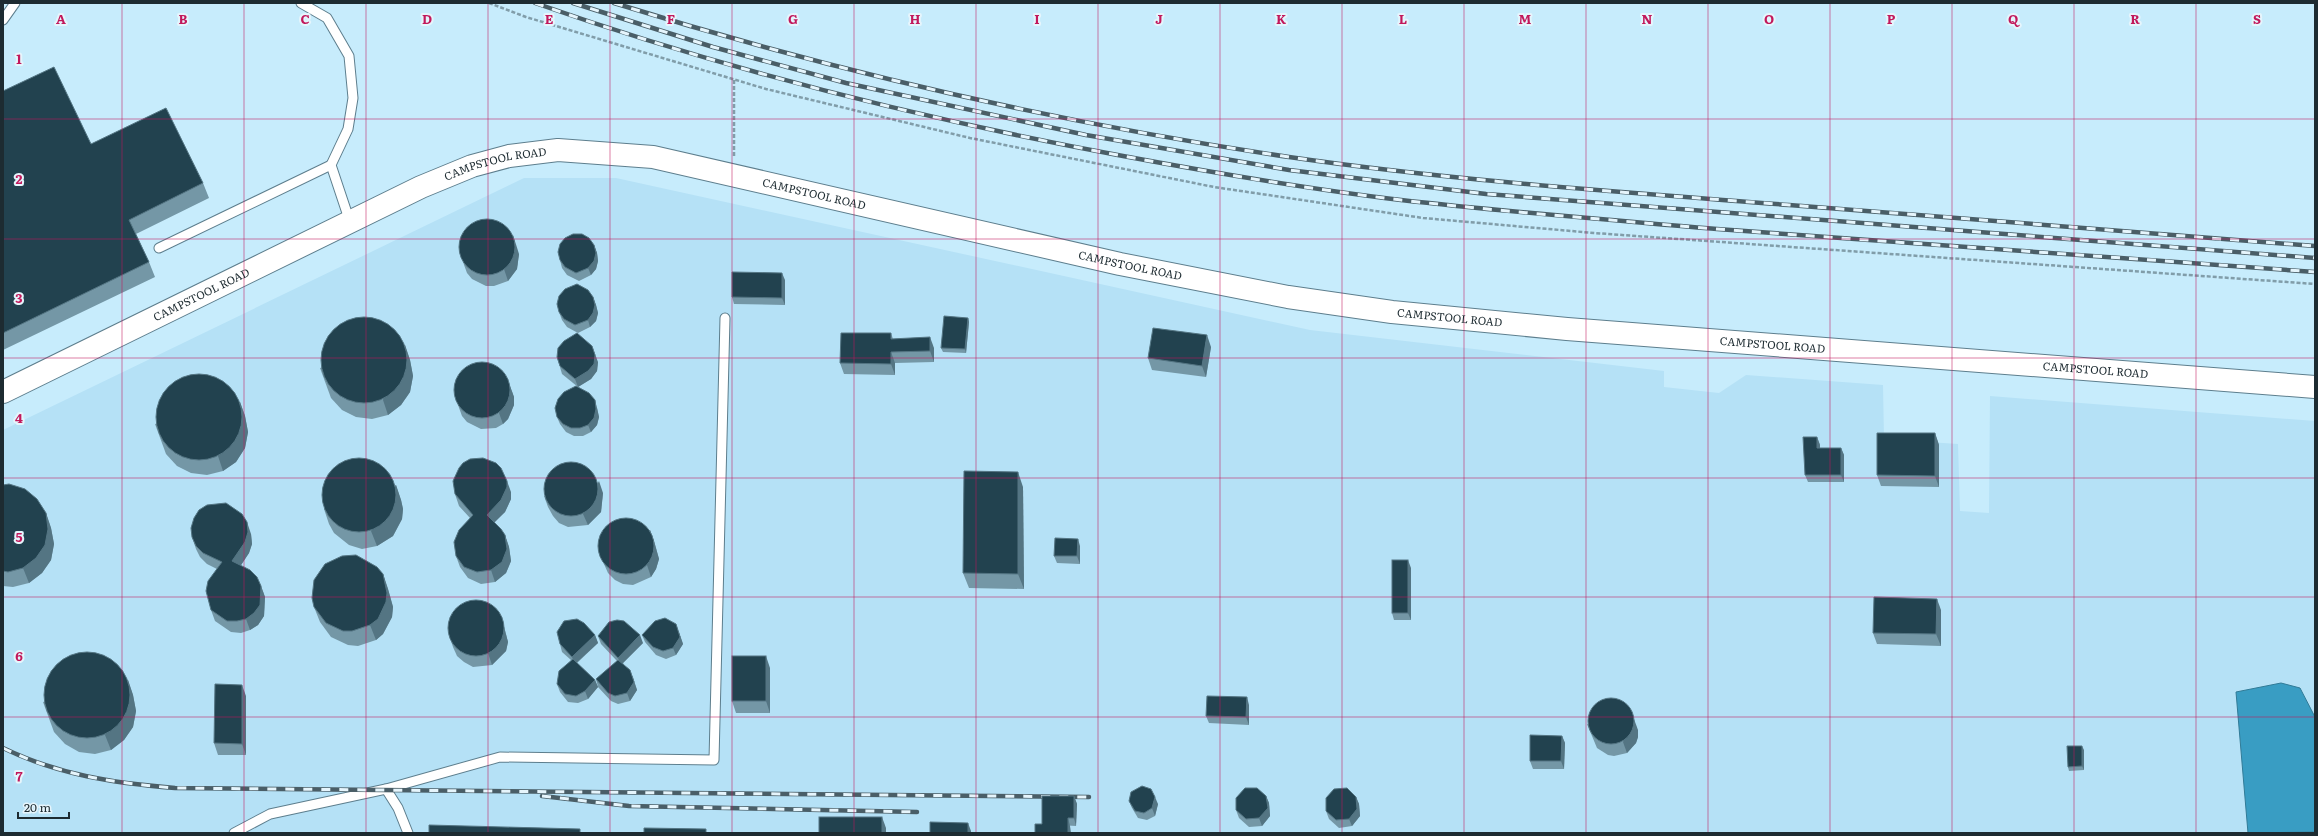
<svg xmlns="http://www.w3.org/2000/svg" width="2318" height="836" font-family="Literata,serif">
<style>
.built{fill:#b5e1f6}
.water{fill:#399dc3;stroke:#317b97}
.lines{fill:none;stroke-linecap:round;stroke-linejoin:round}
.lane-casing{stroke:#5d7e8d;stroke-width:11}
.secondary-casing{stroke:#5d7e8d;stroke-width:24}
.path{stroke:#819da9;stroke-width:2.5;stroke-dasharray:4 2;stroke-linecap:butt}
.lane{stroke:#fff;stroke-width:9}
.secondary{stroke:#fff;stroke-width:22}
.rail-casing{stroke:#4a5e67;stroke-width:4.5}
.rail{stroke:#e6f5fc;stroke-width:3;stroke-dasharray:9;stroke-linecap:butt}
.wall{fill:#7497a6}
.shaded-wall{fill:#547583}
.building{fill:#22424f;stroke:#547583}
.grid{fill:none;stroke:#c2185b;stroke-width:1;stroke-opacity:0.55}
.labels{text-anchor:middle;stroke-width:4;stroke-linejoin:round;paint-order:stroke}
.street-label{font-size:11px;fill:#1d2b31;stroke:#e6f5fc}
.grid-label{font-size:13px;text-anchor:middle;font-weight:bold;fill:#c2185b;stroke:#e6f5fc;stroke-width:4;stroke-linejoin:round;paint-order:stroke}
</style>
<rect width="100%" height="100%" fill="#c7ecfc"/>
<!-- built -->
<path class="built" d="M524,178H616L1310,330L1664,371V387L1719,393L1746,375L1883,385L1884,439L1958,444L1960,511L1989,513L1990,396L2315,421V833H3V430Z"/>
<!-- water -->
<path class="water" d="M2281,683L2300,688L2315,717V832L2248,833L2236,692Z"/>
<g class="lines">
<!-- lane casing -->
<g class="lane-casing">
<g id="lane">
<path d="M301,3L327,18L349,56L353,98L348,129L331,165L350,222"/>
<path d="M3,20L15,3"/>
<path d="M159,248L331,165"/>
<path d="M386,789L398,808L408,833"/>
<path d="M234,833L270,814L386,789L500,757L714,760L725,318"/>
</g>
</g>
<!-- secondary casing -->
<g class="secondary-casing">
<g id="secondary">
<path id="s1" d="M3,392L421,187L472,166L509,156L558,150L653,157L1120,264L1288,297L1392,312L1567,329L2315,387"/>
</g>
</g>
<!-- path -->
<g class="path">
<path d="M489,3L526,17L766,89L970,138L1214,187L1423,218L1594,233L2315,284"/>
<path d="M734,80V157"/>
</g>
<!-- lane -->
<use href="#lane" class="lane"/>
<!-- secondary -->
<use href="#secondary" class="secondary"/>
<!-- rail casing -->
<g class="rail-casing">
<g id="rail">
<path d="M535,3C726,70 923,119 1123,156C1215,173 1308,189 1401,200C1506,212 1612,220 1717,229C1916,244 2116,257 2315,272"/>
<path d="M573,3L713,47L846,83L1086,135L1289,170L1486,194L2315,258"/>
<path d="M614,3C835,72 1060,123 1289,157C1455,181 1622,192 1789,205C1964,218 2139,233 2315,246"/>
<path d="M3,748C59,775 113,783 175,788L1089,797"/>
<path d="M542,796L629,806L917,812"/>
</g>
</g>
<!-- rail -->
<use href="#rail" class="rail"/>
</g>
<!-- wall -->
<g class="wall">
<path d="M3,91L91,144L203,183L209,198L136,234L149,262L155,277L3,350Z"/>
<path d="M594,245L597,253L598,261L596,269L591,275L579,281L567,275L562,268L560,260Z"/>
<path d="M519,254L517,269L508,281L494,286H486L472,279L467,273L463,262Z"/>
<path d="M785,280V305L734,304L732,297Z"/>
<path d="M593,297L596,305L598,313L596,321L590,327L578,333L567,327L562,320L559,312Z"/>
<path d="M968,318L969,322L966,353L943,352L941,348Z"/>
<path d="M891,333L893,339L934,348V362L895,363V375L844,374L840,363Z"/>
<path d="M405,345L410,360L413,376L410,392L401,405L388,415L372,419L356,417L342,410L331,398L320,368Z"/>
<path d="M1211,347L1206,377L1152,370L1148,358Z"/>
<path d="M557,357L598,362L597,371L591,379L578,387L562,374Z"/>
<path d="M510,386L514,397V405L508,419L503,424L496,428L481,429L467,422L462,416L458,405Z"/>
<path d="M240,402L245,416L248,432L245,448L236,462L223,471L207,475L191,473L177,466L166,454L155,424Z"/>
<path d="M597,408L599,417L597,425L591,432L583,436H574L566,432L560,424L557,417Z"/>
<path d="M1935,433L1939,445V487L1881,486L1877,475Z"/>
<path d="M1817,437L1820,445V448H1841L1844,455V482H1808L1805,475Z"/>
<path d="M3,485L46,513L51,528L54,544L51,560L42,573L29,583L13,587L3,586Z"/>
<path d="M396,485L401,500L403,509L402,519L393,536L377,546L362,549L349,545L334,533L329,524L324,509Z"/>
<path d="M1023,487L1024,589L969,588L963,573Z"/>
<path d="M511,492V499L505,512L494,522L505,535L509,547L511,561L506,573L495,582L481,584L468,578L460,567L456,556L470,518L459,506L455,494Z"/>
<path d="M603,493L601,512L588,525L568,527L559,523L553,516L548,507L544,496Z"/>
<path d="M650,530L654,541L659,559L656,569L651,577L633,585L623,584L615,580L608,573L604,564L599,553Z"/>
<path d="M251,534L252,544L249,553L240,566L261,586L265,597L264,616L258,625L250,630L241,633L231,632L215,621L211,610L217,569L207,564L200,557L196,549L192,537Z"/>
<path d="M1080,546V564L1057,563L1054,556Z"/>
<path d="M1411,568V620H1394L1392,613Z"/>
<path d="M383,574L388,589L393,607L392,617L383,634L376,640L358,646L348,645L331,637L320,622L314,607Z"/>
<path d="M1941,610V646L1877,644L1873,633Z"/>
<path d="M503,623L508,642L506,651L492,665L473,667L464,662L457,656L453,647L449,635Z"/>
<path d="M679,632L683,644L676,655L666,659L656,655L645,642L642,635Z"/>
<path d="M595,635L598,643L577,663L595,680L598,687L588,699L578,703L568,702L560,692L557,684L571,660L562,652L560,644Z"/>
<path d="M598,636L643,643L623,663L633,677L637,690L630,701L618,704L611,701L598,687L596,679L617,661L601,644Z"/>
<path d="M770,668V713H736L732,701Z"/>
<path d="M128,680L133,695L136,711L133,727L124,740L111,750L95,754L79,752L65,744L54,732L43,702Z"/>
<path d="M246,696V755H218L214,743Z"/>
<path d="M1249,705V725L1209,723L1206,716Z"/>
<path d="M1587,724L1638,730V737L1636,743L1627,753L1614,756L1608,755L1597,748Z"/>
<path d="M1562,736L1565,743L1564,769H1533L1530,761Z"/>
<path d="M2084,750V770L2069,771L2068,767Z"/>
<path d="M1074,796L1077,804L1076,826L1042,824Z"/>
<path d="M1266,796L1269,803L1270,816L1262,826L1249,827L1239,818L1236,810Z"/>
<path d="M1356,797L1359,804L1360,816L1352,826L1339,828L1329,819L1326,811Z"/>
<path d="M1129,801L1158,804L1155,816L1147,820L1138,818L1132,808Z"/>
</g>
<!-- shaded-wall -->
<g class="shaded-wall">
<path d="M513,235L519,254L517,269L508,281L504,269Z"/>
<path d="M594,245L597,253L598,261L596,269L591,275L588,268Z"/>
<path d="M782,273L785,280V305L782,298Z"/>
<path d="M593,297L596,305L598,313L596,321L590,327L588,320Z"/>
<path d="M968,318L969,322L966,353L965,349Z"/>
<path d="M1207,335L1211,347L1206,377L1202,366Z"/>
<path d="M930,337L934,348V362L930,351Z"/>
<path d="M405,345L410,360L413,376L410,392L401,405L388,415L383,400Z"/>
<path d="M592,346L598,362L597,371L591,379L578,387L575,379Z"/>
<path d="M891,352L895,363V375L891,364Z"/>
<path d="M510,386L514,397V405L508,419L503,424L499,413Z"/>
<path d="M595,400L597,408L599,417L597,425L591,432L588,425Z"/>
<path d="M240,402L245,416L248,432L245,448L236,462L223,471L218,456Z"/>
<path d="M1935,433L1939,445V487L1935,476Z"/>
<path d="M1817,437L1820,445V455L1817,448Z"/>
<path d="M1841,448L1844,455V482L1841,475Z"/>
<path d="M1018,472L1023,487L1024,589L1018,574Z"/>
<path d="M507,481L511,492V499L505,512L491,526L487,515Z"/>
<path d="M599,481L603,493L601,512L588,525L583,514Z"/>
<path d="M396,485L401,500L403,509L402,519L393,536L377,546L371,531Z"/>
<path d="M46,513L51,528L54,544L51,560L42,573L29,583L23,568Z"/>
<path d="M247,522L251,534L252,544L249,553L236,573L232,561Z"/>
<path d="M650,530L654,541L659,559L656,569L651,577L647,565Z"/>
<path d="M505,535L509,547L511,561L506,573L495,582L491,570Z"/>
<path d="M1078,539L1080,546V564L1077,556Z"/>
<path d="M1408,560L1411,568V620L1408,613Z"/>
<path d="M383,574L388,589L393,607L392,617L383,634L376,640L370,625Z"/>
<path d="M261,586L265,597L264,616L258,625L250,630L246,619Z"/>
<path d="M1937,599L1941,610V646L1936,634Z"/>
<path d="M499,612L503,623L508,642L506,651L492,665L488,653Z"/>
<path d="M676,624L683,644L676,655L673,648Z"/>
<path d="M595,635L598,643L575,664L572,657Z"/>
<path d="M640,635L643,643L621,665L618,658Z"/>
<path d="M766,656L770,668V713L766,701Z"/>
<path d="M630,670L637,690L630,701L627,693Z"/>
<path d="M128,680L133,695L136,711L133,727L124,740L111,750L105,735Z"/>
<path d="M595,680L598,687L588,699L585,691Z"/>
<path d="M242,685L246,696V755L242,744Z"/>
<path d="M1247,697L1249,705V725L1246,717Z"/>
<path d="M1634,719L1638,730V737L1636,743L1627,753L1623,742Z"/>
<path d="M1562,736L1565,743L1564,769L1561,761Z"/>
<path d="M2082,746L2084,750V770L2082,766Z"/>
<path d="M1074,796L1077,804L1076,826L1074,818Z"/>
<path d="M1266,796L1269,803L1270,816L1262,826L1259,818Z"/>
<path d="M1155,797L1158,804L1155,816L1152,808Z"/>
<path d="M1356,797L1359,804L1360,816L1352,826L1349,819Z"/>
<path d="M882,817L886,828V833H882Z"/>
<path d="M1068,818L1070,826L1071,833H1068Z"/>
<path d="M968,823L971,831V833H968Z"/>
</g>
<!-- building -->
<g class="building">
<path d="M54,67L91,144L166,108L203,183L129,220L149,262L3,333V91Z"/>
<circle cx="487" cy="247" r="28"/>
<path d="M573,234H582L589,238L594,245L596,253L594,261L588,268L576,273L565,267L560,260L558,252L560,244L565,238Z"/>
<path d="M732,272L782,273V298L732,297Z"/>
<path d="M577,284L588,290L593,297L595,305L593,313L588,320L575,325L564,319L559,312L557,304L559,296L565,289Z"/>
<path d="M944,316L968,318L965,349L941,348Z"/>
<circle cx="364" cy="360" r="43"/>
<path d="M1153,328L1207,335L1202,366L1148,358Z"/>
<path d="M577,333L592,346L595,355L594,364L588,371L575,379L560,366L557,357L558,348L564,341Z"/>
<path d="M841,333H891V339L930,337V351L891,352V364L840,363Z"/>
<circle cx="482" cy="390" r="28"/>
<circle cx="199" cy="417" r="43"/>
<path d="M576,386L589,393L595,400L596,409L594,418L588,425L580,428H571L563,424L557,417L555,408L558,399L564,392Z"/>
<path d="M1877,433H1935V476L1877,475Z"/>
<path d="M1803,437H1817V448H1841V475H1805Z"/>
<circle cx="359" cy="495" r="37"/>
<path d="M483,458L496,463L501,468L507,481V487L501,500L487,515L501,529L505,535L507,549L502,562L491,570L477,572L464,567L456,556L454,542L459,530L473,515L455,494L453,481L459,468L463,463L470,459Z"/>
<circle cx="571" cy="489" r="27"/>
<path d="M964,471L1018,472V574L963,573Z"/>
<path d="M9,484L25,489L37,499L46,513L48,529L45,545L36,558L23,568L8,572L3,571V485Z"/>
<path d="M226,503L242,514L247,522L248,532L245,542L232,561L250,570L257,577L261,586L260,605L254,613L246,619L237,621H227L211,610L206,591L208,581L222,562L203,553L196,546L192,537L191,528L194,518L199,510L207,505Z"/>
<circle cx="626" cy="546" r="28"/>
<path d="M1055,538L1078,539L1077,556H1054Z"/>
<path d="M356,555L377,567L383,574L387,593L386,602L378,619L370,625L352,631H343L326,623L314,607L312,598L314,580L325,564L342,556Z"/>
<rect x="1392" y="560" width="16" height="53"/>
<path d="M1874,597L1937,599L1936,634L1873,633Z"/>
<circle cx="476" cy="628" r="28"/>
<path d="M665,618L676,624L680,637L673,648L663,651L653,647L642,635L655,621Z"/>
<path d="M577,619L584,623L595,635L572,657L560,644L557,632L564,621Z"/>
<path d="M617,620L624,621L640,635L618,658L598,636L609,622Z"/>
<circle cx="87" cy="695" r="43"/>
<rect x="732" y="656" width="34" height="45"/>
<path d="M573,659L595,680L585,691L576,696L565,694L557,684L559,671Z"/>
<path d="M618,660L630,670L634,682L627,693L615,696L608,693L596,679Z"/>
<path d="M215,684L242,685V744L214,743Z"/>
<path d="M1207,696L1247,697L1246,717L1206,716Z"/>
<circle cx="1611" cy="721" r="23"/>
<path d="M1530,735L1562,736L1561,761H1530Z"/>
<path d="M2067,746H2082V766L2068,767Z"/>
<path d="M1142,786L1151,789L1155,797L1152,808L1144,813L1135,811L1129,801L1131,792Z"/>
<path d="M1245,788H1257L1266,796L1268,808L1259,818L1246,819L1236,810V798Z"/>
<path d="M1347,788L1356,797L1357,809L1349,819L1336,820L1326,811V798L1334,789Z"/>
<path d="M1042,796H1074V818H1068V833H1035V824H1042Z"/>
<rect x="819" y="817" width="63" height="16"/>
<path d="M930,822L968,823V833H930Z"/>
<path d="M429,825L580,829V833H429Z"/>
<path d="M644,828L706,829V833H644Z"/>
</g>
<!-- grid -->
<path class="grid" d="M122,3V833M244,3V833M366,3V833M488,3V833M610,3V833M732,3V833M854,3V833M976,3V833M1098,3V833M1220,3V833M1342,3V833M1464,3V833M1586,3V833M1708,3V833M1830,3V833M1952,3V833M2074,3V833M2196,3V833M3,119H2315M3,239H2315M3,358H2315M3,478H2315M3,597H2315M3,717H2315"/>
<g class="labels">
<!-- street labels -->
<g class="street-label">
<text dy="4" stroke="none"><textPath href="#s1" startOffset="544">CAMPSTOOL ROAD</textPath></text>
<text dy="4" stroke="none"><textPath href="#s1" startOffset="869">CAMPSTOOL ROAD</textPath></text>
<text dy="4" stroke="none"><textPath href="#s1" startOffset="1193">CAMPSTOOL ROAD</textPath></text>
<text dy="4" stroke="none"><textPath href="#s1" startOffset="221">CAMPSTOOL ROAD</textPath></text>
<text dy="4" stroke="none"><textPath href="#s1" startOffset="1517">CAMPSTOOL ROAD</textPath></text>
<text dy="4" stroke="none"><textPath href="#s1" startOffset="1841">CAMPSTOOL ROAD</textPath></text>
<text dy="4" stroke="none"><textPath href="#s1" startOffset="2165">CAMPSTOOL ROAD</textPath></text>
</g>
</g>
<g class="grid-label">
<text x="61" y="24">A</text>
<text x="183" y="24">B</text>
<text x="305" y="24">C</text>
<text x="427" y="24">D</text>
<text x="549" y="24">E</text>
<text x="671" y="24">F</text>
<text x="793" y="24">G</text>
<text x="915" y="24">H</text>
<text x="1037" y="24">I</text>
<text x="1159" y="24">J</text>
<text x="1281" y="24">K</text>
<text x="1403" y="24">L</text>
<text x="1525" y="24">M</text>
<text x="1647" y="24">N</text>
<text x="1769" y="24">O</text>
<text x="1891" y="24">P</text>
<text x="2013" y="24">Q</text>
<text x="2135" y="24">R</text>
<text x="2257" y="24">S</text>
<text x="19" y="64">1</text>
<text x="19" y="184">2</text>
<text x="19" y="303">3</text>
<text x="19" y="423">4</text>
<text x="19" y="542">5</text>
<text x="19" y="661">6</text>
<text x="19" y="781">7</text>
</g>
<!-- border -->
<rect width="2318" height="836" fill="none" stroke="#1d2b31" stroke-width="8"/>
<!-- scale -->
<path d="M18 812v6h51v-6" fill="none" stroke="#1d2b31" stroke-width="2"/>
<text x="24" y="812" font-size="12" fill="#1d2b31" stroke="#e6f5fc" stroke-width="3" paint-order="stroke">20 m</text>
</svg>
